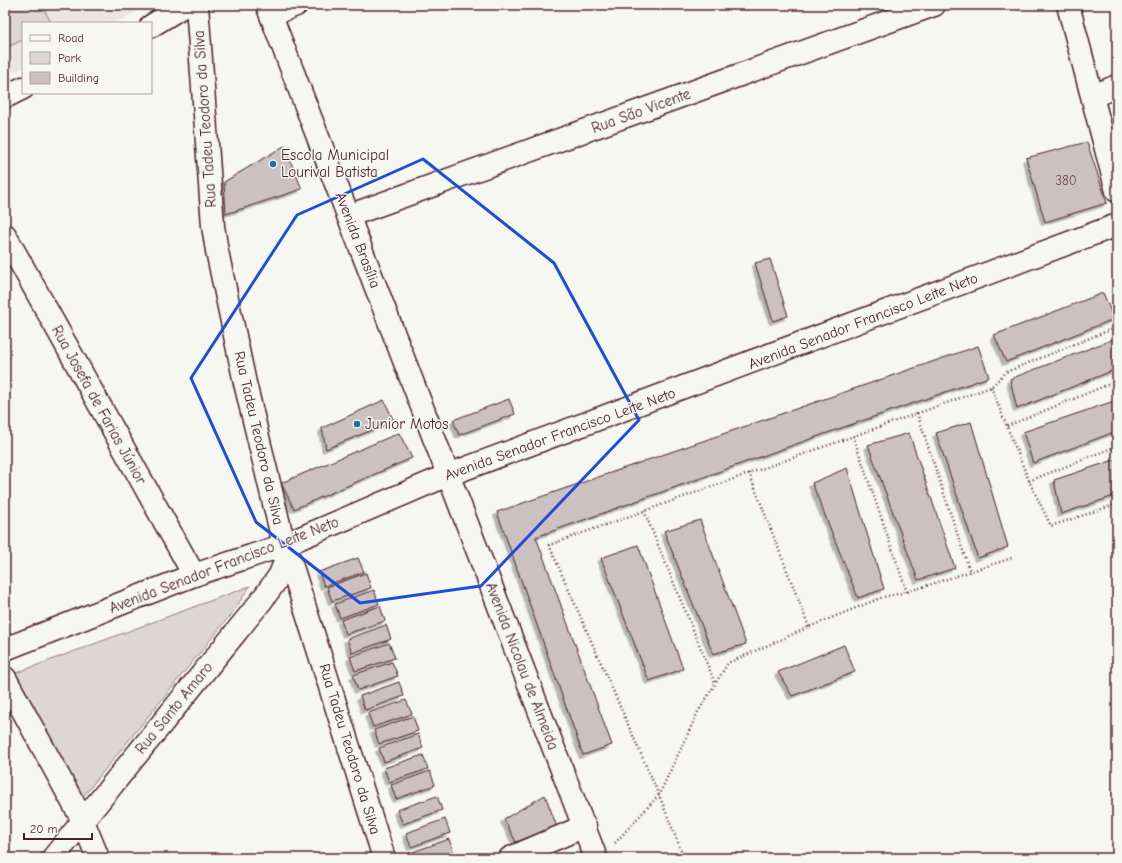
<svg xmlns="http://www.w3.org/2000/svg" width="1122" height="863" font-family="'Comic Neue',sans-serif">
<style>
.built{fill:#e9e6e3}
.green{fill:#ddd6d5;stroke:#947a80}
.building{fill:#ccc1c0;stroke:#4a1f2b;filter:url(#shadow)}
.lines{fill:none;stroke-linecap:round;stroke-linejoin:round}
.minor-casing{stroke:#4a1f2b;stroke-width:25}
.major-casing{stroke:#4a1f2b;stroke-width:25}
.path{stroke:#4a1f2b;stroke-width:2.5;stroke-dasharray:1 3;stroke-linecap:butt}
.minor{stroke:#f6f6f2;stroke-width:22}
.major{stroke:#f6f6f2;stroke-width:22}
.marked{fill:none;stroke:#1d4ed8;stroke-width:3;stroke-linejoin:round}
.poi-dot{fill:#1f6fb2;stroke:#f6f6f2;stroke-width:1.5}
.labels{text-anchor:middle;stroke-width:3;stroke-linejoin:round;paint-order:stroke}
.number-label{font-size:13px;fill:#6a4850}
.street-label{font-size:15px;fill:#4a1f2b;stroke:#f6f6f2}
.poi-label{font-size:15px;fill:#4a1f2b;stroke:#f6f6f2;text-anchor:start}
</style>
<defs>
<filter id="shadow"><feDropShadow dx="-3.5" dy="3.5" stdDeviation="0" flood-color="#0004"/></filter>
</defs>
<rect width="100%" height="100%" fill="#f6f6f2"/>
<filter id="ink" filterUnits="userSpaceOnUse"><feTurbulence type="fractalNoise" baseFrequency=".025" numOctaves="2"/><feDisplacementMap in="SourceGraphic" scale="8" xChannelSelector="R" yChannelSelector="G"/><feConvolveMatrix kernelMatrix="1 2 1 2 8 2 1 2 1" color-interpolation-filters="sRGB"/></filter>
<g filter="url(#ink)">
<!-- built -->
<path class="built" d="M5,5H150L114,23H23V68L5,76Z"/>
<!-- green -->
<g class="green">
<path d="M5,5H42L51,23H23V40L5,48Z"/>
<path d="M250,586L233,612L81,799L16,673Z"/>
</g>
<!-- building -->
<g class="building">
<path d="M1087,142L1107,203L1045,222L1026,158Z"/>
<path d="M284,146L302,189L226,214L224,182Z"/>
<path d="M770,259L788,316L773,321L755,263Z"/>
<path d="M1103,293L1114,319L1006,362L994,335Z"/>
<path d="M1114,339L1117,347V369L1017,409L1010,379Z"/>
<path d="M978,346L989,377L830,432L536,537L612,745L583,755L497,512Z"/>
<path d="M509,399L515,414L459,435L453,420Z"/>
<path d="M384,400L394,421L326,449L322,428Z"/>
<path d="M1117,400V431L1033,463L1023,432Z"/>
<path d="M971,422L1008,547L978,558L936,433Z"/>
<path d="M399,433L412,458L294,509L281,483Z"/>
<path d="M909,433L955,568L918,580L868,445Z"/>
<path d="M1117,459V495L1061,514L1054,480Z"/>
<path d="M847,468L884,589L858,598L812,483Z"/>
<path d="M700,520L746,644L713,654L664,531Z"/>
<path d="M638,545L683,669L649,681L601,558Z"/>
<path d="M358,558L364,572L324,586L319,572Z"/>
<path d="M366,573L371,588L332,601L327,587Z"/>
<path d="M374,590L379,604L340,618L335,604Z"/>
<path d="M380,606L385,621L346,634L341,620Z"/>
<path d="M386,625L391,639L352,653L347,639Z"/>
<path d="M389,643L395,658L355,671L350,657Z"/>
<path d="M844,645L855,672L792,696L778,672Z"/>
<path d="M392,662L398,676L358,690L353,675Z"/>
<path d="M399,682L404,696L365,710L360,696Z"/>
<path d="M406,700L412,714L373,727L368,713Z"/>
<path d="M413,716L418,731L379,744L374,730Z"/>
<path d="M418,734L423,748L384,762L379,748Z"/>
<path d="M423,755L428,769L389,782L384,768Z"/>
<path d="M430,771L435,785L396,799L391,785Z"/>
<path d="M545,795L557,827L516,842L504,819Z"/>
<path d="M437,796L442,810L403,824L397,810Z"/>
<path d="M445,819L450,833L411,847L406,833Z"/>
<path d="M449,839L454,853L442,858H412L410,853Z"/>
</g>
<g class="lines">
<!-- minor casing -->
<g class="minor-casing">
<g id="minor">
<path d="M197,5L213,226L217,251L245,383L284,545L288,554L384,858"/>
<path d="M1068,5L1117,191"/>
<path d="M271,15L296,5"/>
<path d="M151,26L185,5"/>
<path d="M1093,96L1117,86"/>
<path d="M5,97L23,88"/>
<path d="M348,216L934,5"/>
<path d="M5,235L194,575"/>
<path d="M5,649L194,575L284,545L448,475L1117,225"/>
<path d="M5,678L83,821L98,858"/>
<path d="M53,858L262,600L280,575L288,554"/>
<path d="M510,858L585,826"/>
</g>
</g>
<!-- major casing -->
<g class="major-casing">
<path id="major" d="M267,5L596,858"/>
</g>
<!-- path -->
<g class="path">
<path d="M991,387L1029,481L1051,526L1117,504"/>
<path d="M917,413L970,572"/>
<path d="M1007,426L1117,381"/>
<path d="M853,436L907,592"/>
<path d="M749,473L809,627"/>
<path d="M1029,481L1117,446"/>
<path d="M644,511L715,683"/>
<path d="M615,843L659,795L698,712L728,663L809,627L883,597L907,592L1012,558"/>
<path d="M684,858L659,795L549,545L991,387L1006,372L1117,327"/>
</g>
<!-- minor -->
<use href="#minor" class="minor"/>
<!-- major -->
<use href="#major" class="major"/>
</g>
</g>
<!-- marked area -->
<path class="marked" d="M423,159L554,263L639,420L481,586L360,603L256,522L191,378L297,215Z"/>
<!-- markers -->
<g class="poi-dot">
<circle cx="273" cy="164" r="4"/>
<circle cx="357" cy="424" r="4"/>
</g>
<g class="labels">
<!-- number labels -->
<g class="number-label">
<text x="1066" y="185">380</text>
</g>
<!-- street labels -->
<g class="street-label">
<text transform="translate(641 111) rotate(-20)" y="5">Rua São Vicente</text>
<text transform="translate(205 119) rotate(-94)" y="5">Rua Tadeu Teodoro da Silva</text>
<text transform="translate(358 240) rotate(69)" y="5">Avenida Brasília</text>
<text transform="translate(863 321) rotate(-21)" y="5">Avenida Senador Francisco Leite Neto</text>
<text transform="translate(99 405) rotate(61)" y="5">Rua Josefa de Farias Júnior</text>
<text transform="translate(560 434) rotate(-20)" y="5">Avenida Senador Francisco Leite Neto</text>
<text transform="translate(259 438) rotate(77)" y="5">Rua Tadeu Teodoro da Silva</text>
<text transform="translate(224 565) rotate(-21)" y="5">Avenida Senador Francisco Leite Neto</text>
<text transform="translate(522 666) rotate(69)" y="5">Avenida Nicolau de Almeida</text>
<text transform="translate(174 708) rotate(-51)" y="5">Rua Santo Amaro</text>
<text transform="translate(350 749) rotate(73)" y="5">Rua Tadeu Teodoro da Silva</text>
</g>
<!-- poi labels -->
<g class="poi-label">
<text x="281" y="160">Escola Municipal<tspan x="281" dy="17">Lourival Batista</tspan></text>
<text x="365" y="429">Junior Motos</text>
</g>
</g>
<!-- margin -->
<rect width="1122" height="863" fill="none" stroke="#f6f6f2" stroke-width="20"/>
<rect x="10" y="10" width="1102" height="843" fill="none" stroke="#4a1f2b" stroke-width="1.5" filter="url(#ink)"/>
<!-- legend -->
<rect x="22" y="22" width="130" height="72" fill="#f6f6f2" stroke="#b1a0a2"/>
<rect x="30" y="35" width="20" height="6" fill="#f6f6f2" stroke="#b1a0a2"/>
<text x="58" y="42" font-size="12" fill="#4a1f2b">Road</text>
<rect x="30" y="52" width="20" height="12" fill="#ddd6d5" stroke="#b1a0a2"/>
<text x="58" y="62" font-size="12" fill="#4a1f2b">Park</text>
<rect x="30" y="72" width="20" height="12" fill="#ccc1c0" stroke="#b1a0a2"/>
<text x="58" y="82" font-size="12" fill="#4a1f2b">Building</text>
<!-- scale -->
<path d="M24 833v6h68v-6" fill="none" stroke="#4a1f2b" stroke-width="2"/>
<text x="30" y="833" font-size="12" fill="#4a1f2b" stroke="#f6f6f2" stroke-width="3" paint-order="stroke">20 m</text>
</svg>
